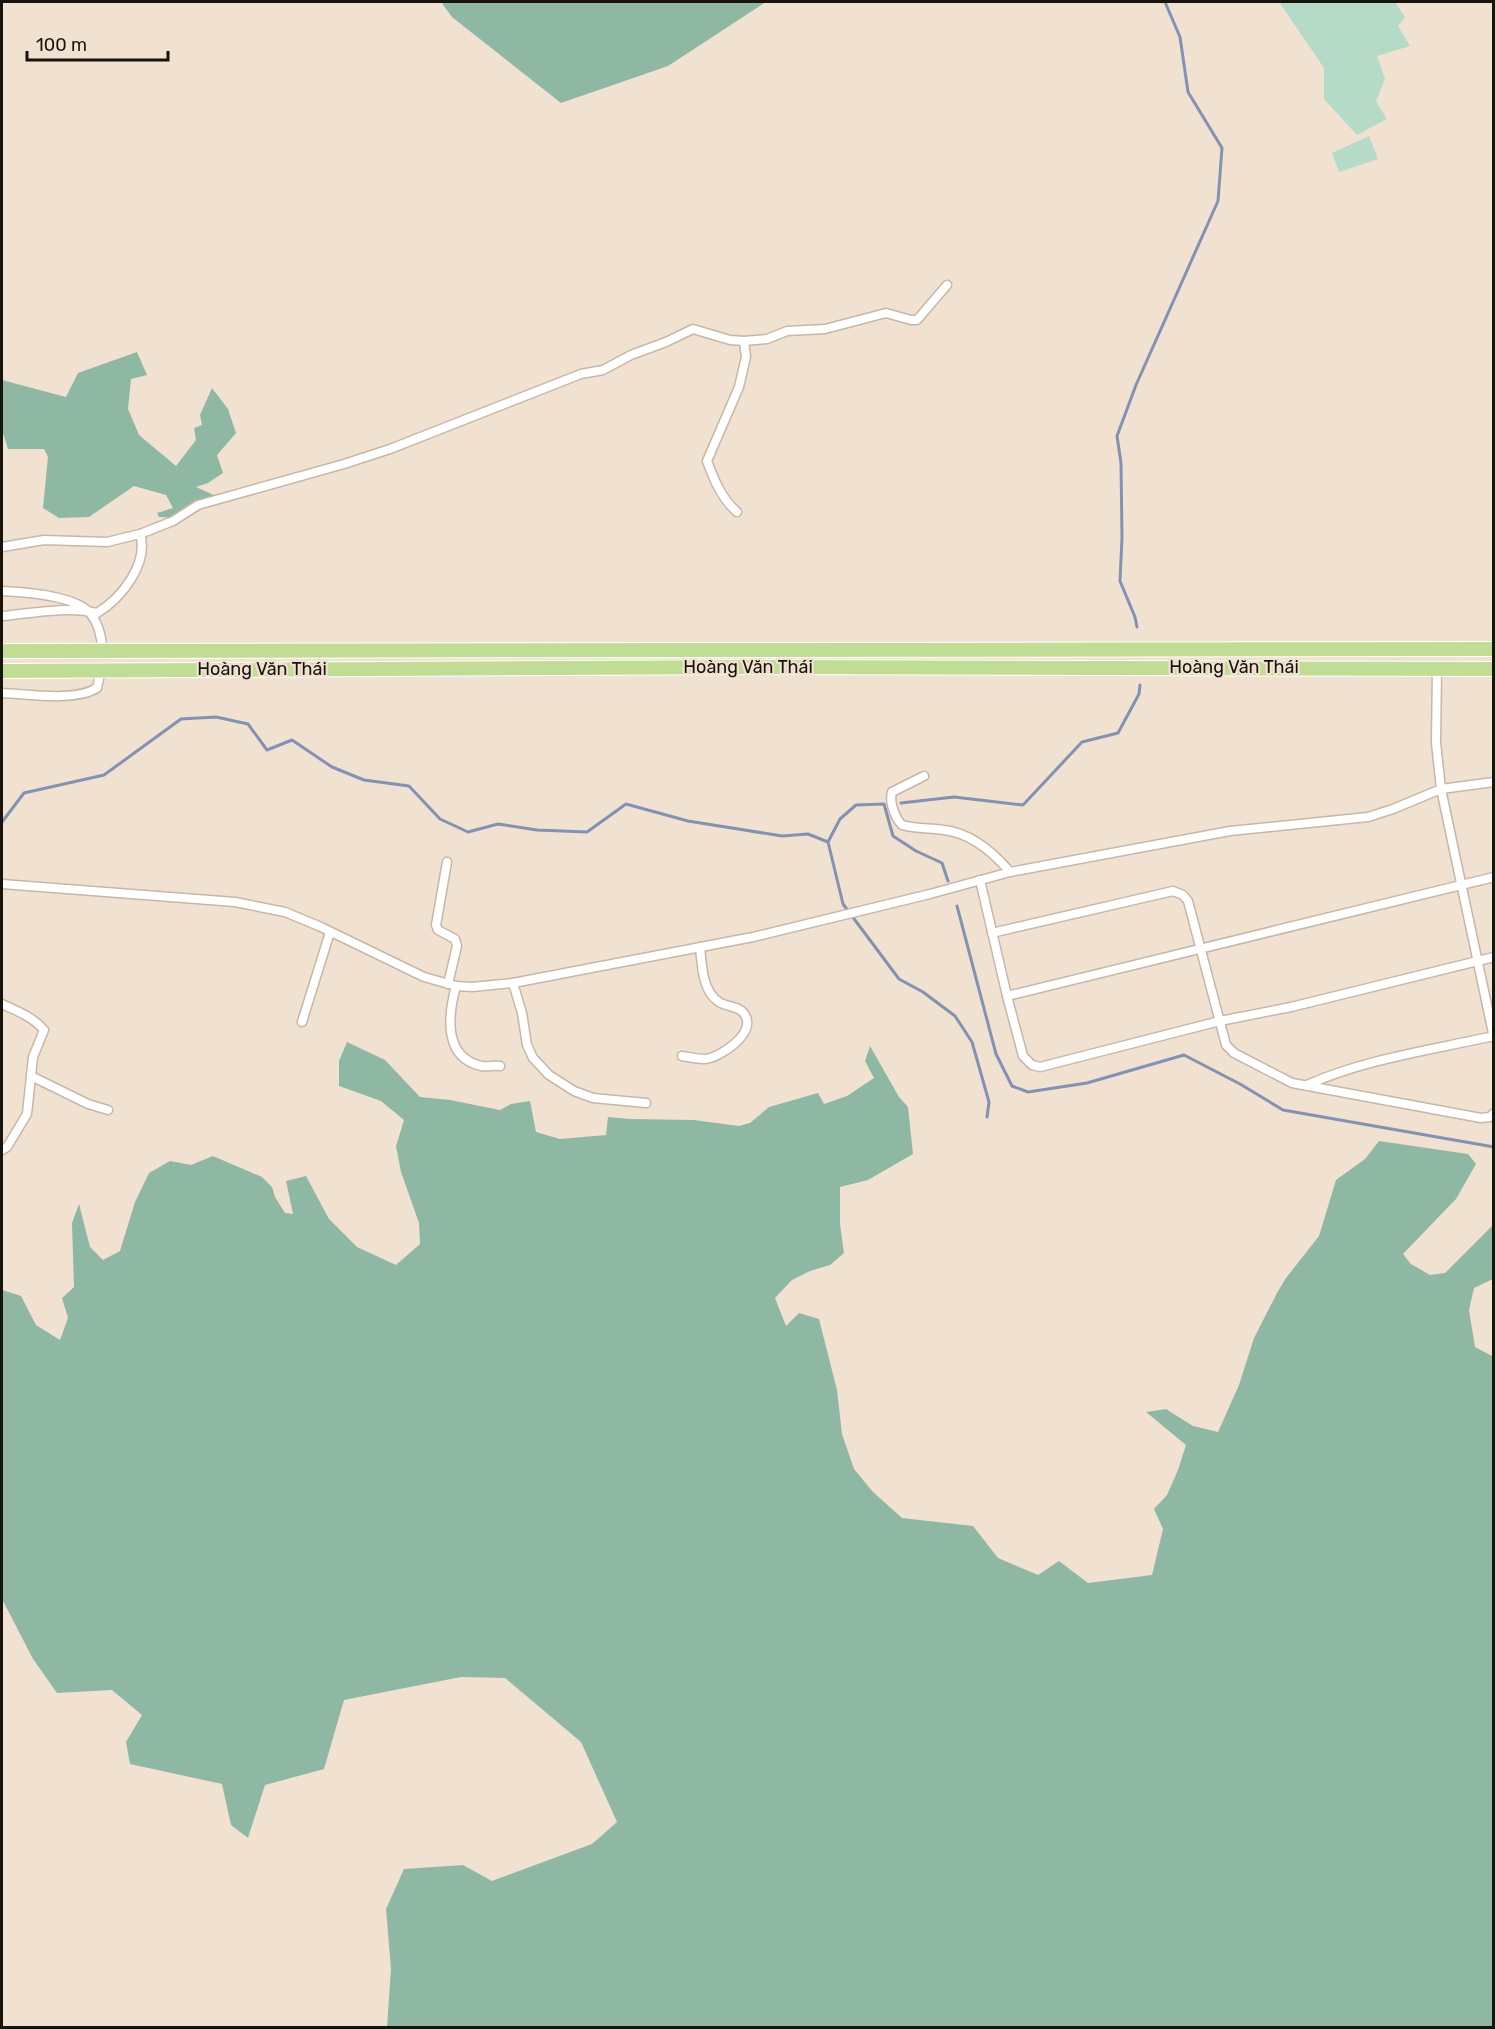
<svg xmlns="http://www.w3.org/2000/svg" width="1495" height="2029" font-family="Rubik,sans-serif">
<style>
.green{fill:#b5dbc8}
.forest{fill:#8fb8a4}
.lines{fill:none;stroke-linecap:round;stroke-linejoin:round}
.stream{stroke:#8292b3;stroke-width:3}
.street-casing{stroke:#c7b7a8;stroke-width:11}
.primary-casing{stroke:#fff;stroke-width:16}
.street{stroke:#fff;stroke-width:8}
.primary{stroke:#c1dd95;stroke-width:14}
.labels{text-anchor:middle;stroke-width:4.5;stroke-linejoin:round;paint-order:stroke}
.street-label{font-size:18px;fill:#19130e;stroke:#f1e1d1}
</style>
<rect width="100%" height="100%" fill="#f1e1d1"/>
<!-- green -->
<g class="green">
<path d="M1279,2H1395L1405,17L1398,26L1410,46L1377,56L1385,79L1376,101L1387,119L1357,135L1324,99V68Z"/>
<path d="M1369,136L1378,159L1339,172L1332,153Z"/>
</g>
<!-- forest -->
<g class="forest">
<path d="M441,2H766L668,66L561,103L452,17Z"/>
<path d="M137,352L147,375L131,379L128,409L139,435L176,466L196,440L194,428L202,425L200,415L212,388L228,409L236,433L217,455L223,473L208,483L196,487L216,496L183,518L159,517L157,513L173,508L166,495L134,486L89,517L59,518L43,508L48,457L44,449H8L2,430V380L66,397L78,373Z"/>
<path d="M347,1042L385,1060L420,1097L450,1100L500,1110L511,1104L530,1101L536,1132L560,1139L606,1135L608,1117L630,1119L694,1120L739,1126L750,1123L769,1107L818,1093L824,1104L847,1096L874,1078L865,1061L870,1046L899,1097L908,1107L913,1154L868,1180L840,1187V1224L844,1253L830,1265L810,1271L792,1280L775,1298L786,1326L799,1313L819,1319L837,1390L842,1434L854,1469L873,1492L902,1518L973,1526L998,1558L1038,1575L1059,1561L1088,1583L1152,1575L1163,1529L1154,1509L1167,1495L1178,1470L1186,1445L1146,1412L1166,1409L1193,1426L1218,1432L1239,1385L1254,1338L1277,1293L1286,1278L1319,1236L1336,1180L1365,1159L1379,1141L1468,1154L1476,1164L1456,1199L1403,1254L1411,1264L1430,1275L1445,1273L1493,1225V1279L1474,1288L1469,1310L1475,1347L1494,1357L1493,2027H387L391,1969L386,1909L404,1869L463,1865L492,1881L592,1844L617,1822L581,1742L505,1678L461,1677L344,1700L324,1769L265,1785L248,1838L231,1825L222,1784L130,1764L126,1742L142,1715L112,1690L57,1693L33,1659L2,1599V1290L21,1296L36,1325L60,1340L68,1318L62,1298L74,1287L72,1223L79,1204L90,1247L103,1260L120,1251L135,1202L149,1173L170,1161L191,1165L213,1156L262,1177L272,1187L275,1197L285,1213L293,1214L286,1181L306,1176L329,1219L357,1247L396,1265L420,1244L419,1223L401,1172L396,1146L404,1120L381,1101L339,1086V1061Z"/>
</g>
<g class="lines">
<!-- stream -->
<g class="stream">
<path d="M1137,627L1135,617L1120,581L1122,538L1121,463L1117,436L1136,385L1218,201L1222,148L1188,92L1180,37L1165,2"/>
<path d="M901,803L954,797L1023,805L1082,742L1118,733L1139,694L1140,685"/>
<path d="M2,822L24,793L104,775L181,719L216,717L248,724L267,750L292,740L332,767L364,780L409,786L440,819L468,832L498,824L537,830L587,832L626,804L688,821L782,836L808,834L828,842"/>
<path d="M948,881L942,863L916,851L893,836L884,804L856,805L840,819L828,842L843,904L899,979L923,992L955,1016L972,1042L989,1102L987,1117"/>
<path d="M957,906L996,1054L1012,1086L1028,1092L1087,1083L1184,1055L1240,1084L1283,1110L1494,1147"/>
</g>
<!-- street casing -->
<g class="street-casing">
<g id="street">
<path d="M737,512C722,499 714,480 707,461L739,387L746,357L744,341"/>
<path d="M2,547L44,540L107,542L140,534L173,521L198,505L344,464L390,449L581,374L603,370L631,355L666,342L693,329L730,340L744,341L767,339L787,331L825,329L886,313L911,320H917L947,285"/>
<path d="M2,591C25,592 70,595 88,611C98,621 102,637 102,650"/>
<path d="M2,616C33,613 66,606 97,613C122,598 149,563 140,534"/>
<path d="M1437,669L1436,743L1441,789L1494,1038"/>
<path d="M2,693C28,694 75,702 97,688L101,670"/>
<path d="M924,776L892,792C889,802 895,818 902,825C916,829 930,828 944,830C970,833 993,852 1010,872"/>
<path d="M447,862L436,925L438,930L455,939L457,946L448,984"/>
<path d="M980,880L1007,996L1023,1056L1032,1065L1040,1067L1220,1021L1291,1007L1494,957"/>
<path d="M2,884L235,902L285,912L321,927L424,977L456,986L472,987L513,983L753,937L930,894L1010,872L1230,831L1368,817L1393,809L1441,789L1494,782"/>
<path d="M992,933L1173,891L1183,895L1188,901L1226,1045L1234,1053L1292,1083L1481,1118L1490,1117L1494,1113"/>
<path d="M513,983L522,1013L527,1045L533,1058L549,1075L574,1091L593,1098L646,1103"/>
<path d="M456,986C448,1015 443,1057 481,1066C488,1067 494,1065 500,1066"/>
<path d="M1007,996L1494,877"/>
<path d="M2,1004C17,1011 33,1017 44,1030L33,1057L27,1114L7,1147L2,1150"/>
<path d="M302,1022L330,932"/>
<path d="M682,1056C689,1057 697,1059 705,1059C719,1058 754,1035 746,1017C741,1005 728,1008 719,1002C702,991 702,965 700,947"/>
<path d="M31,1076L88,1104L108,1110"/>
<path d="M1307,1085C1365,1059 1432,1050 1493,1036"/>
</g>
</g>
<!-- primary casing -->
<g class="primary-casing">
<g id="primary">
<path d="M2,651L1494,649"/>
<path d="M2,671L757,667L1494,669"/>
</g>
</g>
<!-- street -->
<use href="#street" class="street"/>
<!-- primary -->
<use href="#primary" class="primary"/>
</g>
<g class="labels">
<!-- street labels -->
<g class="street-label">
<text x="748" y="673">Hoàng Văn Thái</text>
<text x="1234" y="673">Hoàng Văn Thái</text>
<text x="262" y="675">Hoàng Văn Thái</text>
</g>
</g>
<!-- border -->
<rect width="1495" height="2029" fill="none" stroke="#19130e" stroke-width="6"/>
<!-- scale -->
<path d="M27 51v9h141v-9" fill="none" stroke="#19130e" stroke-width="3"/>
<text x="36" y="51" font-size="18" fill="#19130e" stroke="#f1e1d1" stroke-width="4.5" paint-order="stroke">100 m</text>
</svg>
